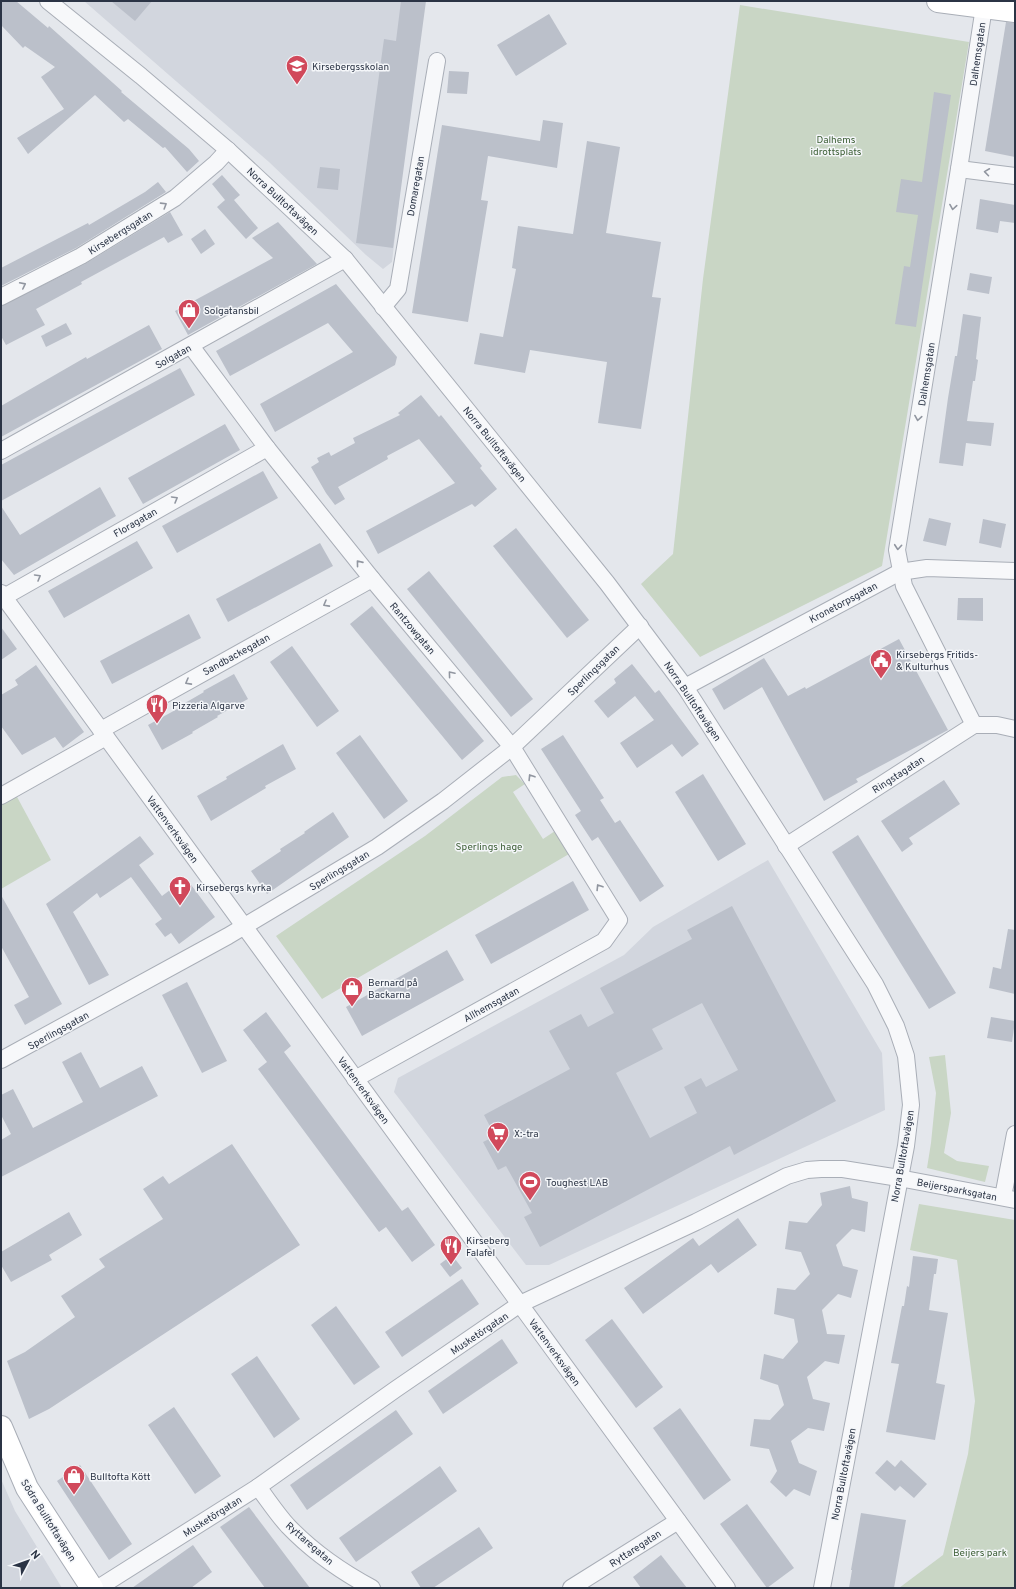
<svg xmlns="http://www.w3.org/2000/svg" width="1016" height="1589" font-family="Overpass,sans-serif">
<style>
.built{fill:#d2d6de}
.green{fill:#c9d6c5}
.building{fill:#bbc0ca;fill-rule:evenodd}
.lines{fill:none;stroke-linecap:round;stroke-linejoin:round}
.street-casing{stroke:#a9aeb7;stroke-width:18}
.secondary-casing{stroke:#a9aeb7;stroke-width:24}
.street{stroke:#f7f8fa;stroke-width:16}
.secondary{stroke:#fff;stroke-width:22}
.oneway{stroke:#9196a0}
.labels{text-anchor:middle;stroke-width:3;stroke-linejoin:round;paint-order:stroke}
.street-label{font-size:10px;fill:#2b3445;stroke:#f4f6f9}
.poi-label{font-size:10px;fill:#2b3445;stroke:#f4f6f9;text-anchor:start}
.park-label{font-size:10px;fill:#3f6138;stroke:#f4f6f9}
</style>
<rect width="100%" height="100%" fill="#e4e7ec"/>
<!-- built -->
<g class="built">
<path d="M84,1H422L392,262L383,269L366,255L269,162Z"/>
<path d="M768,860L882,1053L885,1110L549,1265H526L394,1092L398,1078L624,955L653,927Z"/>
<path d="M1,1479L15,1511L62,1588H1Z"/>
</g>
<!-- green -->
<g class="green">
<path d="M740,5L969,42L882,566L700,657L641,584L673,554L703,279Z"/>
<path d="M516,775L525,784L513,792L543,839L555,831L569,854L322,999L276,936L425,836L502,777Z"/>
<path d="M16,795L51,860L1,889V803Z"/>
<path d="M945,1055L951,1113L944,1153L957,1161L989,1166L985,1182L927,1168L931,1143L936,1093L929,1057Z"/>
<path d="M919,1204L1015,1220V1588H899L943,1555L968,1454L975,1401L957,1260L910,1250Z"/>
</g>
<!-- building -->
<g class="building">
<path d="M1,1H16L48,28L49,26L122,91L121,92L189,149L199,161L187,172L165,147L163,148L128,119L124,122L95,95L28,154L17,138L64,109L41,77L55,67L25,46L23,48L1,25Z"/>
<path d="M111,1H152L135,21Z"/>
<path d="M401,1H426L393,248L356,243L384,39L396,41Z"/>
<path d="M549,14L567,44L516,76L497,45Z"/>
<path d="M1006,22L1015,23V157L985,151Z"/>
<path d="M449,71L469,72L467,94L447,93Z"/>
<path d="M934,92L951,95L916,327L895,324L904,266L910,267L918,215L896,212L901,179L922,182Z"/>
<path d="M543,120L563,123L557,168L488,156L481,200L488,201L468,322L412,313L442,125L540,141Z"/>
<path d="M587,141L620,147L606,233L661,242L652,297L661,298L641,429L598,423L607,362L530,350L525,373L474,364L480,333L503,337L516,269L512,268L518,226L573,234Z"/>
<path d="M320,167L340,169L338,190L317,188Z"/>
<path d="M222,175L240,195L234,200L258,228L246,239L217,207L225,200L212,184Z"/>
<path d="M158,182L166,192L76,248L1,286V268L88,223L89,225L145,192Z"/>
<path d="M980,199L1015,205V223L1000,221L998,233L976,229Z"/>
<path d="M170,212L183,235L168,243L164,237L81,282L82,284L36,309L45,325L6,345L1,336V306L85,264Z"/>
<path d="M278,222L317,264L188,335L175,311L273,258L252,238Z"/>
<path d="M205,229L215,244L201,254L191,239Z"/>
<path d="M970,273L992,277L989,294L967,290Z"/>
<path d="M336,284L397,357L395,365L275,432L260,404L353,352L328,323L230,376L216,351Z"/>
<path d="M963,314L981,317L976,359L978,360L975,381H973L967,421L994,423L991,446L966,443L963,466L939,463L948,398L955,356H957Z"/>
<path d="M66,323L72,334L46,347L41,336Z"/>
<path d="M149,325L162,349L1,437V406L86,357L87,359Z"/>
<path d="M180,368L195,395L1,501V465Z"/>
<path d="M421,395L439,417L441,415L482,466L480,468L497,489L475,507L472,504L378,554L366,531L455,483L419,439L387,456L388,459L338,487L345,499L335,505L326,493L311,467L319,462L317,458L329,452L331,456L355,443L353,438L400,415L398,413Z"/>
<path d="M225,424L240,450L143,504L128,478Z"/>
<path d="M263,471L278,498L177,553L162,526Z"/>
<path d="M100,487L116,516L14,575L1,559V506L20,535Z"/>
<path d="M929,518L951,523L946,546L923,541Z"/>
<path d="M983,519L1006,524L1001,548L979,543Z"/>
<path d="M516,528L589,620L567,638L493,546Z"/>
<path d="M137,541L153,568L64,618L48,591Z"/>
<path d="M320,543L333,566L228,622L216,599Z"/>
<path d="M429,571L533,699L511,717L407,589Z"/>
<path d="M958,598H983V621L957,620Z"/>
<path d="M372,606L484,741L462,760L350,624Z"/>
<path d="M189,614L201,638L112,684L100,661Z"/>
<path d="M1,627L17,649L1,660Z"/>
<path d="M899,639L948,730L856,779L858,782L824,801L762,687L724,710L712,689L764,658L788,696L805,687L806,689Z"/>
<path d="M292,646L339,711L317,727L270,662Z"/>
<path d="M632,664L655,693L659,690L699,744L682,757L672,744L637,768L620,743L654,720L635,696L608,718L594,701L616,683L614,679Z"/>
<path d="M36,665L84,732L63,748L55,737L22,755L1,726V695L18,685L15,680Z"/>
<path d="M234,674L248,699L217,716L218,717L192,732L193,733L162,750L148,725L179,708L178,707L204,692L203,691Z"/>
<path d="M360,735L408,801L384,819L336,753Z"/>
<path d="M563,735L604,798L600,800L615,823L620,820L664,886L640,902L598,837L592,841L575,815L581,811L541,749Z"/>
<path d="M283,744L296,769L265,786L266,788L211,821L197,796L227,779L226,777Z"/>
<path d="M703,774L746,844L718,861L675,792Z"/>
<path d="M944,780L960,804L909,838L913,844L902,852L881,821Z"/>
<path d="M333,812L349,837L267,894L251,871L281,851L280,849L305,833L304,832Z"/>
<path d="M858,835L956,993L929,1009L832,852Z"/>
<path d="M140,836L154,854L139,865L162,896L186,878L215,917L179,944L171,933L165,937L155,924L162,919L131,877L100,898L97,893L73,912L109,975L89,985L46,904Z"/>
<path d="M573,881L589,910L491,964L475,935Z"/>
<path d="M1,895L62,1004L25,1025L14,1005L29,997L1,946Z"/>
<path d="M732,906L836,1101L734,1155L730,1146L540,1247L524,1217L532,1213L506,1166L498,1170L483,1142L495,1136L484,1115L570,1069L549,1031L581,1014L588,1027L614,1013L600,988L692,939L687,930ZM702,1003L738,1070L706,1087L701,1078L684,1087L697,1113L650,1138L616,1073L663,1049L652,1029Z"/>
<path d="M1008,929L1015,930V994L989,988L993,967L1001,969Z"/>
<path d="M447,950L464,980L362,1036L346,1007Z"/>
<path d="M187,982L227,1061L202,1073L162,995Z"/>
<path d="M266,1012L291,1046L284,1052L402,1211L408,1207L435,1245L412,1262L386,1227L379,1232L258,1069L267,1062L243,1030Z"/>
<path d="M991,1017L1015,1021L1012,1042L987,1038Z"/>
<path d="M81,1052L100,1088L142,1066L158,1096L1,1177V1140L11,1134L1,1115V1095L13,1089L33,1128L83,1102L62,1062Z"/>
<path d="M232,1144L300,1245L49,1409L29,1419L7,1361L25,1352L75,1317L61,1296L105,1267L99,1259L163,1219L143,1189L163,1176L169,1184Z"/>
<path d="M850,1186L852,1198L868,1202L865,1232L852,1229L836,1245L843,1266L858,1270L851,1298L838,1294L822,1310L827,1334L845,1335L839,1364L825,1361L807,1377L813,1399L830,1403L824,1431L808,1428L791,1441L799,1463L817,1471L810,1496L794,1489L786,1497L770,1482L777,1471L769,1449L750,1446L754,1419L770,1420L784,1405L778,1385L760,1379L764,1354L783,1359L798,1342L794,1319L774,1314L777,1288L795,1290L810,1274L801,1252L785,1249L789,1221L807,1223L822,1205L820,1193Z"/>
<path d="M69,1212L82,1235L49,1255L52,1260L11,1282L1,1265V1252Z"/>
<path d="M738,1218L757,1245L718,1273L711,1264L643,1314L624,1288L693,1238L699,1246Z"/>
<path d="M452,1255L462,1268L450,1277L440,1264Z"/>
<path d="M913,1256L938,1259L936,1274H934L929,1310L948,1313L936,1383L945,1385L935,1440L886,1432L899,1364L891,1363L902,1306H904L907,1286L909,1287Z"/>
<path d="M462,1279L479,1304L402,1357L385,1332Z"/>
<path d="M336,1306L380,1367L354,1385L311,1325Z"/>
<path d="M612,1319L663,1387L636,1408L585,1340Z"/>
<path d="M502,1339L518,1363L443,1414L428,1391Z"/>
<path d="M257,1356L300,1419L274,1438L231,1374Z"/>
<path d="M174,1407L221,1476L195,1494L148,1425Z"/>
<path d="M680,1408L731,1480L704,1500L653,1428Z"/>
<path d="M396,1410L413,1434L307,1510L290,1485Z"/>
<path d="M887,1460L895,1467L901,1460L927,1484L914,1498L900,1486L895,1491L875,1473Z"/>
<path d="M80,1465L132,1544L109,1560L57,1481Z"/>
<path d="M440,1466L457,1491L356,1562L339,1538Z"/>
<path d="M747,1504L794,1568L767,1588L720,1524Z"/>
<path d="M249,1507L310,1588H265L220,1527Z"/>
<path d="M861,1513L906,1520L894,1588H849L852,1570H851Z"/>
<path d="M479,1527L493,1548L433,1588H421L411,1572Z"/>
<path d="M193,1545L212,1572L191,1588H132Z"/>
<path d="M661,1555L687,1588H641L633,1577Z"/>
</g>
<g class="lines">
<!-- street casing -->
<g class="street-casing">
<g id="street">
<path d="M48,1L141,76L228,150L345,259L607,583L685,687L875,984L896,1026L906,1056L911,1105L906,1146L822,1588"/>
<path d="M959,169L1015,176"/>
<path d="M1,297L81,256L175,198L216,163L228,150"/>
<path d="M383,307L398,289L437,61"/>
<path d="M191,346L267,448L372,579L512,747L619,920L604,941L355,1079"/>
<path d="M1,451L345,259"/>
<path d="M1,593L727,1588"/>
<path d="M4,597L267,448"/>
<path d="M685,687L900,572L927,568L1015,571"/>
<path d="M974,725L904,586L897,550L959,169L984,7L981,1"/>
<path d="M101,730L372,579"/>
<path d="M1,796L106,737"/>
<path d="M786,846L974,725H997L1015,729"/>
<path d="M1,1060L228,936L377,847L443,801L512,747L640,626"/>
<path d="M1003,1197L1015,1134"/>
<path d="M258,1487C268,1500 277,1514 288,1526C312,1551 342,1572 372,1588"/>
<path d="M98,1588L258,1487L396,1389L520,1304L696,1222L787,1176L807,1170L821,1169H843L899,1178L1015,1200"/>
<path d="M571,1588L678,1521"/>
</g>
</g>
<!-- secondary casing -->
<g class="secondary-casing">
<g id="secondary">
<path d="M938,1L1015,11"/>
<path d="M1,1427L27,1488L92,1588"/>
</g>
</g>
<!-- street -->
<use href="#street" class="street"/>
<!-- secondary -->
<use href="#secondary" class="secondary"/>
</g>
<!-- one-way arrows -->
<defs><path id="oneway-chevron" d="M-2-3.5L2.5 0L-2 3.5" fill="none" stroke-width="1.6" stroke-linecap="round" stroke-linejoin="round"/></defs>
<g class="oneway">
<use href="#oneway-chevron" transform="translate(987 172) rotate(-172)"/>
<use href="#oneway-chevron" transform="translate(164 205) rotate(-32)"/>
<use href="#oneway-chevron" transform="translate(953 207) rotate(99)"/>
<use href="#oneway-chevron" transform="translate(23 285) rotate(-27)"/>
<use href="#oneway-chevron" transform="translate(918 418) rotate(99)"/>
<use href="#oneway-chevron" transform="translate(175 499) rotate(-30)"/>
<use href="#oneway-chevron" transform="translate(898 547) rotate(95)"/>
<use href="#oneway-chevron" transform="translate(359 563) rotate(-129)"/>
<use href="#oneway-chevron" transform="translate(38 577) rotate(-30)"/>
<use href="#oneway-chevron" transform="translate(326 604) rotate(151)"/>
<use href="#oneway-chevron" transform="translate(451 674) rotate(-130)"/>
<use href="#oneway-chevron" transform="translate(188 682) rotate(151)"/>
<use href="#oneway-chevron" transform="translate(531 777) rotate(-122)"/>
<use href="#oneway-chevron" transform="translate(599 887) rotate(-122)"/>
</g>
<!-- icons -->
<defs>
<g id="school-pin" transform="scale(1.15)"><path d="M0 17L-7.5 6A9.5 9.5 0 1 1 7.5 6Z" fill="#d1495b" stroke="#f4f6f9"/><path d="M0-5L7-2L0 1L-7-2ZM-4 1L0 2.5L4 1V4Q0 6-4 4Z" fill="#fff"/></g>
<g id="shop-pin" transform="scale(1.15)"><path d="M0 17L-7.5 6A9.5 9.5 0 1 1 7.5 6Z" fill="#d1495b" stroke="#f4f6f9"/><path d="M-5-2.5h2.3a2.7 3.5 0 0 1 5.4 0H5L5.5 6h-11ZM-1.5-2.5h3a1.5 2.3 0 0 0-3 0Z" fill="#fff"/></g>
<g id="civic-pin" transform="scale(1.15)"><path d="M0 17L-7.5 6A9.5 9.5 0 1 1 7.5 6Z" fill="#d1495b" stroke="#f4f6f9"/><path d="M-.6-6.5H3V-4.5H.6V-3L4-1V1h2V6H-6V1h2V-1L-.6-3ZM-1.2 2.5V6h2.4V2.5Z" fill="#fff"/></g>
<g id="restaurant-pin" transform="scale(1.15)"><path d="M0 17L-7.5 6A9.5 9.5 0 1 1 7.5 6Z" fill="#d1495b" stroke="#f4f6f9"/><path d="M-5-6h1v4h1v-4h1v4h1v-4h1v5L-1.5 .5V6h-2V.5L-5-1ZM5-6V6H3V1.5H1.5Q1.5-4 5-6Z" fill="#fff"/></g>
<g id="church-pin" transform="scale(1.15)"><path d="M0 17L-7.5 6A9.5 9.5 0 1 1 7.5 6Z" fill="#d1495b" stroke="#f4f6f9"/><path d="M-1.2-6h2.4v3.5h3.3v2.4h-3.3V6h-2.4V-.1h-3.3v-2.4h3.3Z" fill="#fff"/></g>
<g id="supermarket-pin" transform="scale(1.15)"><path d="M0 17L-7.5 6A9.5 9.5 0 1 1 7.5 6Z" fill="#d1495b" stroke="#f4f6f9"/><path d="M-6-5.5h2.5l.6 2H6L4.5 2H-2.5L-4.4-4H-6ZM-1.5 3.2a1.3 1.3 0 1 0 .1 0ZM3 3.2a1.3 1.3 0 1 0 .1 0Z" fill="#fff"/></g>
<g id="stadium-pin" transform="scale(1.15)"><path d="M0 17L-7.5 6A9.5 9.5 0 1 1 7.5 6Z" fill="#d1495b" stroke="#f4f6f9"/><path d="M0-5a6.5 5 0 1 0 0 10a6.5 5 0 1 0 0-10ZM-3.5-1.8h7v3.6h-7Z" fill="#fff"/></g>
</defs>
<g fill-rule="evenodd">
<use href="#school-pin" x="297" y="66"/>
<use href="#shop-pin" x="189" y="310"/>
<use href="#civic-pin" x="881" y="660"/>
<use href="#restaurant-pin" x="157" y="705"/>
<use href="#church-pin" x="180" y="887"/>
<use href="#shop-pin" x="352" y="988"/>
<use href="#supermarket-pin" x="498" y="1133"/>
<use href="#stadium-pin" x="530" y="1182"/>
<use href="#restaurant-pin" x="451" y="1246"/>
<use href="#shop-pin" x="74" y="1476"/>
</g>
<g class="labels">
<!-- street labels -->
<g class="street-label">
<text transform="translate(977 54) rotate(-82)" y="4">Dalhemsgatan</text>
<text transform="translate(415 186) rotate(-80)" y="4">Domaregatan</text>
<text transform="translate(283 201) rotate(43)" y="4">Norra Bulltoftavägen</text>
<text transform="translate(120 232) rotate(-32)" y="4">Kirsebergsgatan</text>
<text transform="translate(173 356) rotate(-29)" y="4">Solgatan</text>
<text transform="translate(926 374) rotate(-81)" y="4">Dalhemsgatan</text>
<text transform="translate(495 444) rotate(51)" y="4">Norra Bulltoftavägen</text>
<text transform="translate(135 522) rotate(-30)" y="4">Floragatan</text>
<text transform="translate(843 602) rotate(-28)" y="4">Kronetorpsgatan</text>
<text transform="translate(413 628) rotate(50)" y="4">Rantzowgatan</text>
<text transform="translate(236 654) rotate(-29)" y="4">Sandbackegatan</text>
<text transform="translate(593 670) rotate(-44)" y="4">Sperlingsgatan</text>
<text transform="translate(693 701) rotate(56)" y="4">Norra Bulltoftavägen</text>
<text transform="translate(898 774) rotate(-33)" y="4">Ringstagatan</text>
<text transform="translate(173 829) rotate(54)" y="4">Vattenverksvägen</text>
<text transform="translate(339 870) rotate(-31)" y="4">Sperlingsgatan</text>
<text transform="translate(491 1004) rotate(-29)" y="4">Allhemsgatan</text>
<text transform="translate(58 1030) rotate(-29)" y="4">Sperlingsgatan</text>
<text transform="translate(364 1090) rotate(54)" y="4">Vattenverksvägen</text>
<text transform="translate(902 1156) rotate(-80)" y="4">Norra Bulltoftavägen</text>
<text transform="translate(957 1189) rotate(11)" y="4">Beijersparksgatan</text>
<text transform="translate(479 1333) rotate(-34)" y="4">Musketörgatan</text>
<text transform="translate(555 1352) rotate(54)" y="4">Vattenverksvägen</text>
<text transform="translate(843 1474) rotate(-79)" y="4">Norra Bulltoftavägen</text>
<text transform="translate(212 1516) rotate(-32)" y="4">Musketörgatan</text>
<text transform="translate(49 1520) rotate(58)" y="4">Södra Bulltoftavägen</text>
<text transform="translate(310 1543) rotate(41)" y="4">Ryttaregatan</text>
<text transform="translate(635 1548) rotate(-33)" y="4">Ryttaregatan</text>
</g>
<!-- poi labels -->
<g class="poi-label">
<text x="312" y="70">Kirsebergsskolan</text>
<text x="204" y="314">Solgatansbil</text>
<text x="896" y="658">Kirsebergs Fritids-<tspan x="896" dy="12">&amp; Kulturhus</tspan></text>
<text x="172" y="709">Pizzeria Algarve</text>
<text x="196" y="891">Kirsebergs kyrka</text>
<text x="368" y="986">Bernard på<tspan x="368" dy="12">Backarna</tspan></text>
<text x="514" y="1137">X:-tra</text>
<text x="546" y="1186">Toughest LAB</text>
<text x="466" y="1244">Kirseberg<tspan x="466" dy="12">Falafel</tspan></text>
<text x="90" y="1480">Bulltofta Kött</text>
</g>
<!-- park labels -->
<g class="park-label">
<text x="836" y="143">Dalhems<tspan x="836" dy="12">idrottsplats</tspan></text>
<text x="489" y="850">Sperlings hage</text>
<text x="980" y="1556">Beijers park</text>
</g>
</g>
<!-- border -->
<rect width="1016" height="1589" fill="none" stroke="#2b3445" stroke-width="4"/>
<!-- north arrow -->
<g transform="translate(28 1561) rotate(49)" stroke="#f4f6f9" stroke-width="3" paint-order="stroke">
<path d="M0-3L7 15L0 10L-7 15Z" fill="#2b3445"/>
<text y="-6" font-size="11" font-weight="bold" text-anchor="middle" fill="#2b3445">N</text>
</g>
</svg>
